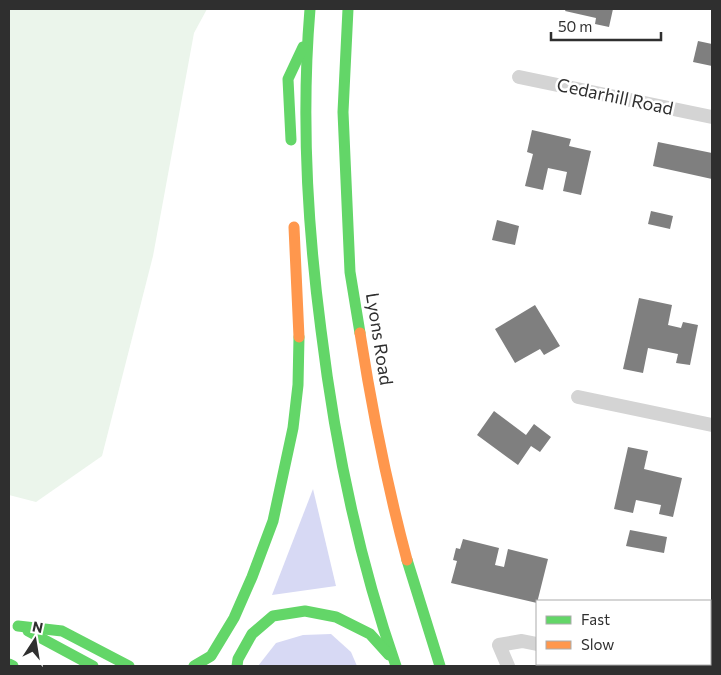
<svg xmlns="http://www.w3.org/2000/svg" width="721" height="675" font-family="Commissioner,sans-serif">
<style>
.green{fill:#ebf5eb}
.water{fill:#d7d9f4}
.building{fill:#7f7f7f}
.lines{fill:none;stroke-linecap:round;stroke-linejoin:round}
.street{stroke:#d4d4d4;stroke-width:14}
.fast{stroke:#63d668;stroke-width:11}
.slow{stroke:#ff974d;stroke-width:11}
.labels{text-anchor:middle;stroke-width:5;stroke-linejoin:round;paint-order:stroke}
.street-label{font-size:18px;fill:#2f2f2f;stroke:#fff}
</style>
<rect width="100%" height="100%" fill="#fff"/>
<!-- green -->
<path class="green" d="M9,9H207L194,33L153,256L102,456L36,502L9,495Z"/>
<!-- water -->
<g class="water">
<path d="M313,489L336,586L272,595Z"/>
<path d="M331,634L351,652L357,666H258L276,643L303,635Z"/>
</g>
<!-- building -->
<g class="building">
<path d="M566,9H613L609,27L595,24L596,18L565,11Z"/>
<path d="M698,41L712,44V66L693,62Z"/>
<path d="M532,130L571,139L569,146L591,151L581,195L563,191L567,172L548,168L543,190L525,186L533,154L527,152Z"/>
<path d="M658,142L712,153V179L653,166Z"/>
<path d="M651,211L673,216L670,229L648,224Z"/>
<path d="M497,220L519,226L515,245L492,240Z"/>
<path d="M639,298L672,305L668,325L681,328L683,322L698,325L690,365L676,363L678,354L648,348L643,373L623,369Z"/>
<path d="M535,305L560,346L544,355L540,349L515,363L495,329Z"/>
<path d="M494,411L526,435L534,424L551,437L540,452L531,446L518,465L477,435Z"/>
<path d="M628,447L648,451L644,469L682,478L673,517L659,514L661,505L636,500L633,513L614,509Z"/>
<path d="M630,530L667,537L664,553L626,546Z"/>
<path d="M463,539L499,548L495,565L504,567L508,549L548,559L537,603L451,583L457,561L453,560L456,548L460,549Z"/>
</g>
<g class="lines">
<!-- street -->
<g class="street">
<path d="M519,77L712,117"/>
<path d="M578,397L712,425"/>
<path d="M508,666L499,645L522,641L537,644"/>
<path d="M550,666V664"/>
</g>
<!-- fast -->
<g class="fast">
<path d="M310,9C301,117 307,223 321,330C335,445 358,557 396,666"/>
<path d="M348,9L343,112L350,272L360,333"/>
<path d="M291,140L288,79L303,47"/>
<path d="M407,560L440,666"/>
<path d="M18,626L62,631L129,666"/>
<path d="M28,631L93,666"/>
<path d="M9,664L13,666"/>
<path d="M194,666L211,656L234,618L252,577L273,521L293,428L298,385L299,337"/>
<path d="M237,666L238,659L252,634L273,616L305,611L336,617L370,634L389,655"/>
</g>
<!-- slow -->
<g class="slow">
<path d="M294,227L299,337"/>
<path d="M360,333C372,410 387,485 407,560"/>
</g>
</g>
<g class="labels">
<!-- street labels -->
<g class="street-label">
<text transform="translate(615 97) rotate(12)" y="6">Cedarhill Road</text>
<text transform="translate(379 339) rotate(81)" y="6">Lyons Road</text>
</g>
</g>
<!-- border -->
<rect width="721" height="675" fill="none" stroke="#2f2f2f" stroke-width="20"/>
<!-- legend -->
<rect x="536" y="600" width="175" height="65" fill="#ffffff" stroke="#acacac"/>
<rect x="546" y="616" width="25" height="8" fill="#63d668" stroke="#acacac"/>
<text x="581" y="625" font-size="15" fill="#2f2f2f">Fast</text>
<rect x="546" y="641" width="25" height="8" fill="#ff974d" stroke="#acacac"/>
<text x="581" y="650" font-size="15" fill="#2f2f2f">Slow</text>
<!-- north arrow -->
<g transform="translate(35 640) rotate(12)" stroke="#ffffff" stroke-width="4" paint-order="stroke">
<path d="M0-4L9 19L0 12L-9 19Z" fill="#2f2f2f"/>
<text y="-8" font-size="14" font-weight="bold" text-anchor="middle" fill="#2f2f2f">N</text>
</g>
<!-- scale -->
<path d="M551 32v8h110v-8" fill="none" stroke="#2f2f2f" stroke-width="2.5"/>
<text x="558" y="32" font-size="15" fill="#2f2f2f" stroke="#ffffff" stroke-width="4" paint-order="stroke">50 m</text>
</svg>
